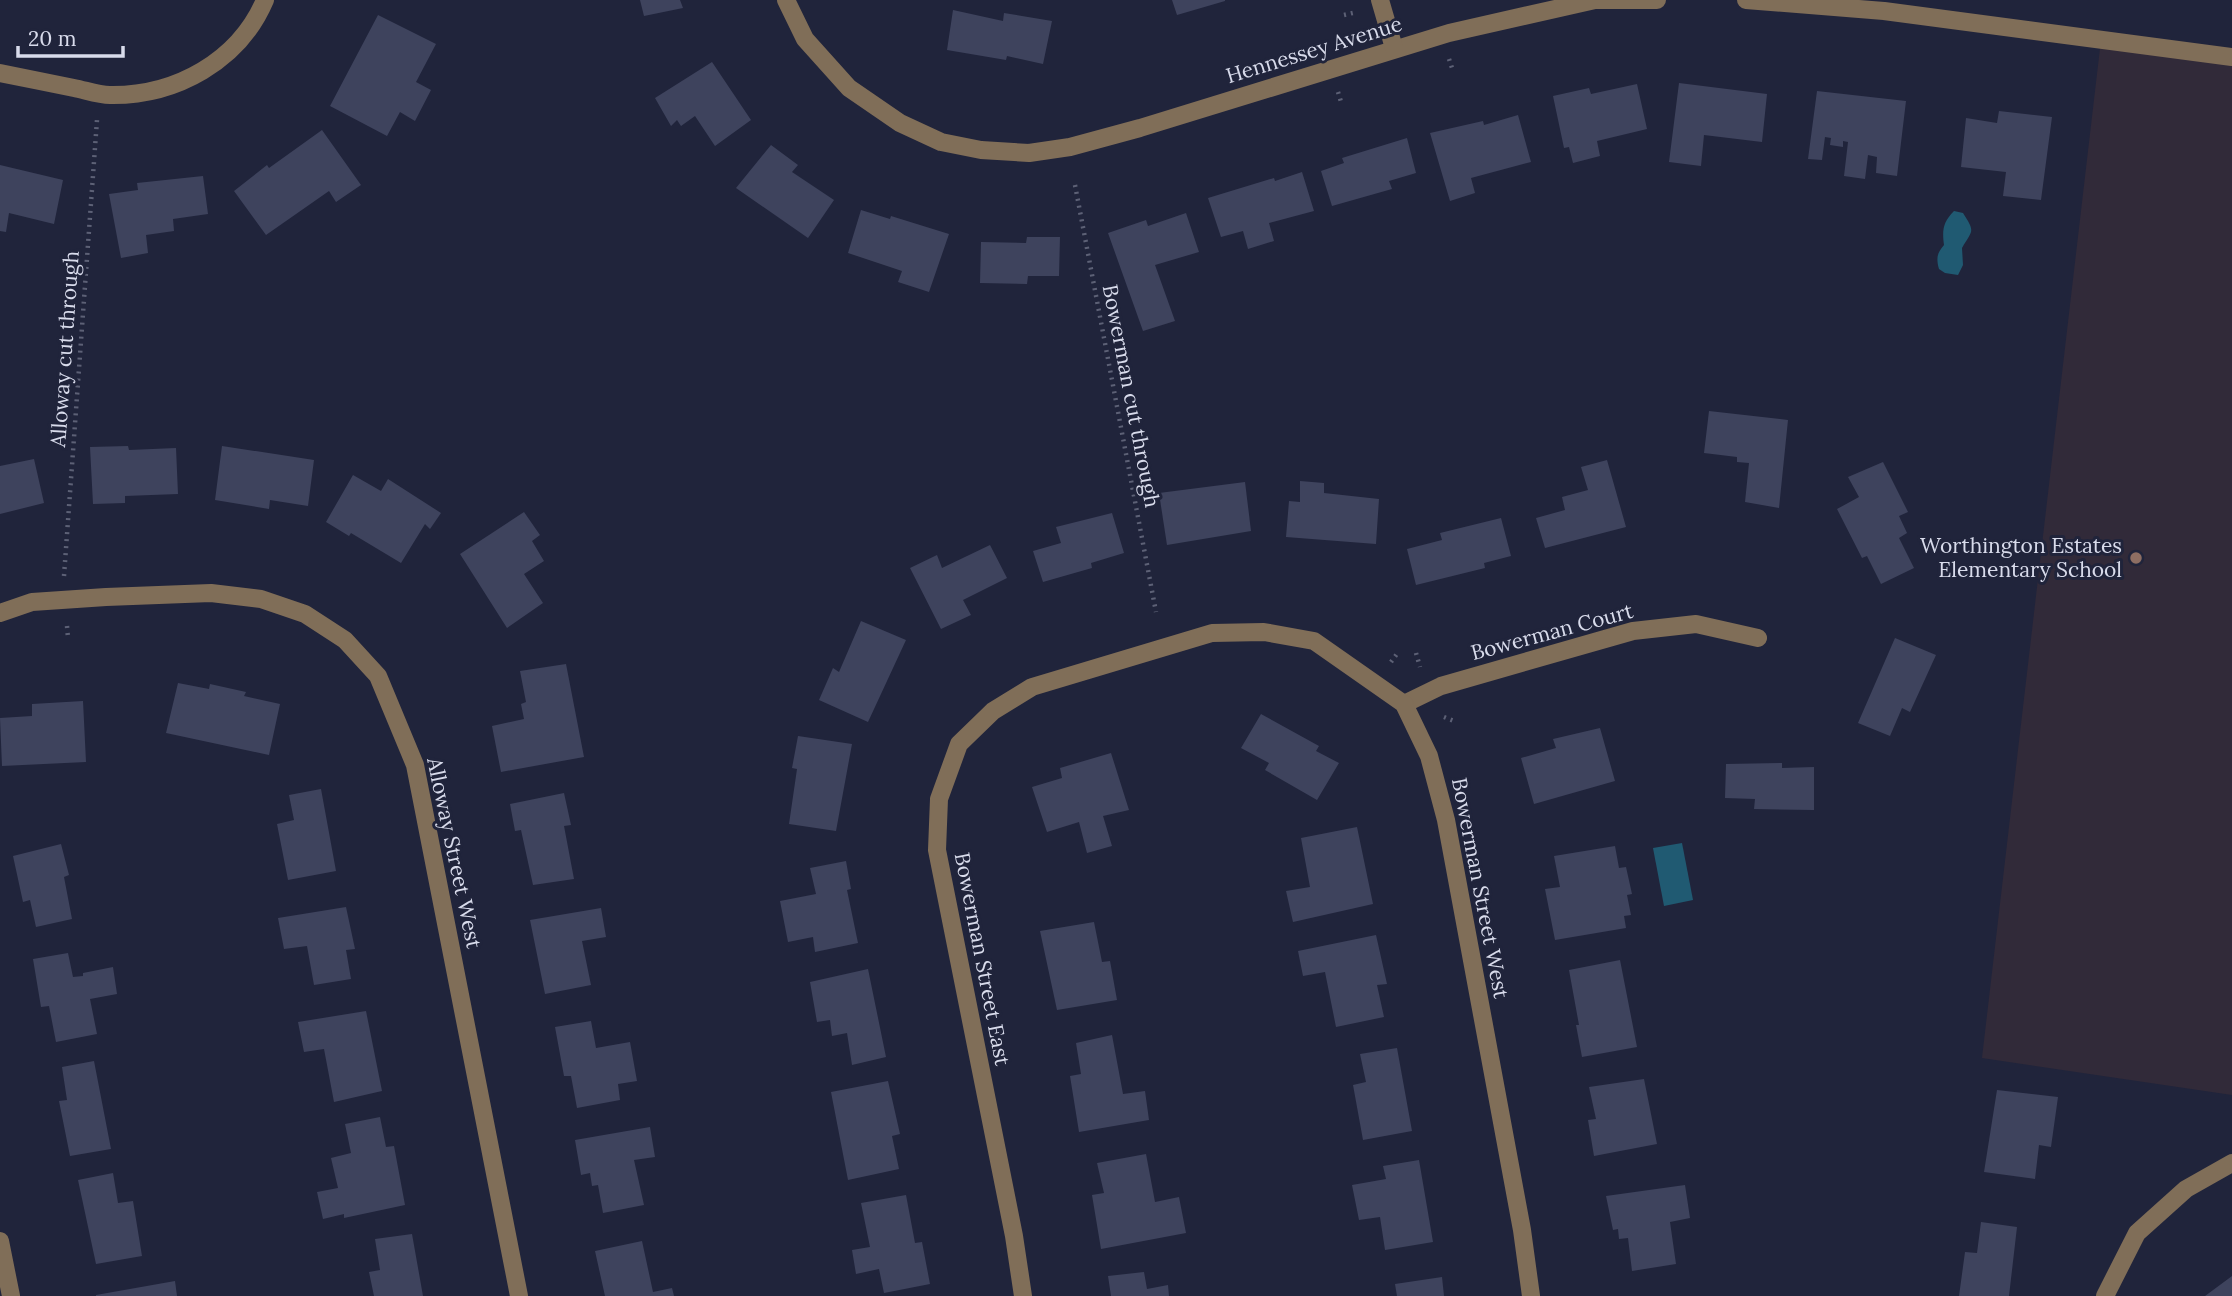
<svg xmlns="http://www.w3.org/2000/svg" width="2232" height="1296" font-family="Lora,serif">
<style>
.education{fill:#312a39}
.water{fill:#205a72}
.building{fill:#3e435d}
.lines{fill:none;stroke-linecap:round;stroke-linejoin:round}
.path{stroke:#5d6176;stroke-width:4.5;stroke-dasharray:2 5;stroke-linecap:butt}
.minor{stroke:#806e58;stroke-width:18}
.education-dot{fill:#8d6e63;stroke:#20243b;stroke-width:2.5}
.labels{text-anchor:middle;stroke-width:6;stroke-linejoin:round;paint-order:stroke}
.street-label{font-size:21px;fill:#d8dbeb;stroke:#20243b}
.poi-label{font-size:21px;fill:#d8dbeb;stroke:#20243b;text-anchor:end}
</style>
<rect width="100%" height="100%" fill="#20243b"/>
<!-- education -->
<path class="education" d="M2101,40L2232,57V1095L1982,1058Z"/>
<!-- water -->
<g class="water">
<path d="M1954,211L1963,213C1976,233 1972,230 1962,248L1963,265L1958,275L1945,273L1939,269C1936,258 1937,253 1944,245C1942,230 1943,222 1954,211Z"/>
<path d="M1682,843L1693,900L1664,906L1653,848Z"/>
</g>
<!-- building -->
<g class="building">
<path d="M640,0H680L683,8L644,16Z"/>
<path d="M1172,0H1225V1L1177,15Z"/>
<path d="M953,10L1003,21L1004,13L1052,21L1043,64L1007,56L1006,60L947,50Z"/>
<path d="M378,15L436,44L416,82L431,90L415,121L400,112L387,136L330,106Z"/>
<path d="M712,62L751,120L715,146L695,116L681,126L677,120L671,126L655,98Z"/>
<path d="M1679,83L1767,94L1762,142L1704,135L1701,166L1669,162Z"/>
<path d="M1637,84L1647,129L1597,141L1600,156L1573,163L1569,147L1564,148L1553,96L1589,88L1591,94Z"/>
<path d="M1817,91L1906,101L1897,176L1876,173L1877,157L1868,155L1865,179L1844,176L1848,142L1843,141V147L1830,145L1831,138L1825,137L1822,160L1808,159Z"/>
<path d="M1999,111L2052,117L2041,200L2003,196L2006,172L1961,167L1966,118L1997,123Z"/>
<path d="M1518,115L1531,162L1471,178L1475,193L1450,201L1430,133L1483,121L1484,125Z"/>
<path d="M322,130L361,185L336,202L329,191L266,235L234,191L267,165L269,168Z"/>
<path d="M1407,138L1416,173L1389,181L1392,189L1332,206L1321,171L1344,163L1342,158Z"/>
<path d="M771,145L798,165L792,172L834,200L808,238L736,188Z"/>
<path d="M0,165L63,180L54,224L9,213L6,232L0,231Z"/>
<path d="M1302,172L1314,211L1269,223L1274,241L1248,249L1243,231L1221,237L1208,198L1274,178L1275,181Z"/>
<path d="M203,176L208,214L173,219L174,231L146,235L148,253L121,258L109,194L138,190L137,183Z"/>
<path d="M861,210L890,219L891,216L949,234L929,292L898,282L902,271L848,253Z"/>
<path d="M1186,213L1199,252L1155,265L1175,321L1143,331L1108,233L1146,220L1148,226Z"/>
<path d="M1027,237H1060L1059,276H1028L1027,284L980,283L981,242L1026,243Z"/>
<path d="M1709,411L1788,420L1779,508L1745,502L1749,463L1737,462V457L1704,453Z"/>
<path d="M128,446L129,450L176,448L178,494L125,496V503L93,504L90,447Z"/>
<path d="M222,446L314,460L308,506L270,500L269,509L215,500Z"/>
<path d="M34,459L44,503L0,514V466Z"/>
<path d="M1607,460L1626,527L1545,548L1536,518L1565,510L1562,497L1588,490L1581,467Z"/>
<path d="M1883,462L1908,512L1899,516L1907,533L1899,538L1914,568L1881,584L1867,556L1862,558L1837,509L1859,497L1848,477Z"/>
<path d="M353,475L381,491L388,479L441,513L430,529L425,524L401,563L351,533L349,536L326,522Z"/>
<path d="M1300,481L1324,483V493L1379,499L1376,544L1286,537L1289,501L1300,502Z"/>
<path d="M1245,482L1251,531L1167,545L1159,493Z"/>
<path d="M524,512L540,535L532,541L544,561L524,574L543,603L507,628L460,554Z"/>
<path d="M1112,513L1124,553L1091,563L1092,568L1043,582L1033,551L1061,543L1056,527Z"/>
<path d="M1501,518L1511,556L1484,563L1485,568L1416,585L1407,549L1442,540L1440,533Z"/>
<path d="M990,545L1007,578L963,600L971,615L941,629L910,568L937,555L942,568Z"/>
<path d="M861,621L906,640L868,722L819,700L833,668L839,672Z"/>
<path d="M1895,638L1936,655L1910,712L1902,708L1890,736L1858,723Z"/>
<path d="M566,664L584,757L501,772L492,726L524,719L521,704L526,702L520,671Z"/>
<path d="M178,683L209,689L210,684L246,692L244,696L280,704L269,755L166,733Z"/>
<path d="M83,701L86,762L2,766L0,718L32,716V704Z"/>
<path d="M1261,714L1319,746L1316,751L1339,763L1317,800L1265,770L1269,763L1241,748Z"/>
<path d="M1600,728L1615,781L1534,804L1521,758L1556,748L1553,739Z"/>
<path d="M798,736L852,744L836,831L789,824L797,769L792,768Z"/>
<path d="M1111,753L1129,810L1103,816L1112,846L1087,853L1079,822L1047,832L1032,787L1062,778L1060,768Z"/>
<path d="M1782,763V768L1814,767V810L1754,809L1755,799L1725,798L1726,764Z"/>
<path d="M321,789L336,871L288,880L277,824L294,820L289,795Z"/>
<path d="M564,793L571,825L564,826L574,879L533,885L521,830L515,831L510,804Z"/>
<path d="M1357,827L1373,904L1293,922L1286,891L1310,887L1301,838Z"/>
<path d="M61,844L69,875L64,877L72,919L36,927L30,900L23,902L13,856Z"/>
<path d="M1615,846L1619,868L1626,867L1632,894L1627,895L1631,915L1624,916L1626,928L1555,940L1545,889L1560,887L1554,856Z"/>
<path d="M846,861L851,889L847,890L858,943L815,952L813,937L788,942L780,901L816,894L810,868Z"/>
<path d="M346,907L355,949L346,950L351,979L314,985L307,946L284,949L278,918Z"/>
<path d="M601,908L606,937L582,941L591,985L545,994L530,920Z"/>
<path d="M1094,922L1102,962L1110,961L1117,1000L1057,1010L1040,931Z"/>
<path d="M1376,935L1387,984L1377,985L1384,1017L1336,1027L1325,972L1303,976L1298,951Z"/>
<path d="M68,953L73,977L83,976V973L113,967L117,994L90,999L97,1034L56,1042L49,1006L41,1007L33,959Z"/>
<path d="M1620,960L1637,1047L1582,1057L1576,1025H1579L1569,970Z"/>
<path d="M868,969L886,1057L852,1065L847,1033L832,1036L830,1020L817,1022L810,982Z"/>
<path d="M366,1011L382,1091L334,1102L324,1049L304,1052L298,1022Z"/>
<path d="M591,1021L596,1048L630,1042L637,1081L618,1084L620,1100L577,1108L571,1076H564L555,1027Z"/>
<path d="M1112,1035L1123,1094L1145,1091L1149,1120L1079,1132L1070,1076L1081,1074L1076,1043Z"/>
<path d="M1397,1048L1412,1131L1363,1140L1353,1085L1366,1082L1360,1054Z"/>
<path d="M94,1061L111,1149L70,1156L59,1101L67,1100L62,1067Z"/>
<path d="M1644,1079L1657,1144L1594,1156L1588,1120L1596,1119L1589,1087Z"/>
<path d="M888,1081L900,1134L892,1136L899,1169L848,1180L831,1092Z"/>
<path d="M1997,1090L2058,1097L2051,1147L2039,1145L2035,1179L1984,1172Z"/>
<path d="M380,1117L386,1147L394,1146L405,1205L344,1218V1214L323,1219L317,1192L338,1188L331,1158L351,1153L345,1124Z"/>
<path d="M650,1127L655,1157L634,1160L644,1205L603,1213L598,1185L592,1186L590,1173L581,1175L575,1140Z"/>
<path d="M1146,1154L1155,1202L1179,1197L1186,1233L1101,1249L1092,1195L1104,1193L1097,1163Z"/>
<path d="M1419,1160L1433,1242L1385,1250L1380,1217L1359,1220L1352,1185L1386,1179L1383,1166Z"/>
<path d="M113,1173L118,1203L133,1201L142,1256L96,1264L78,1180Z"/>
<path d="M1685,1185L1690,1218L1670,1222L1676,1264L1632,1271L1628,1238L1619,1239L1618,1229L1613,1230L1606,1196Z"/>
<path d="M906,1195L915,1243L922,1242L930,1284L884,1293L879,1269L856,1274L852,1250L870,1247L861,1203Z"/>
<path d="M1981,1222L2017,1227L2009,1296H1959L1965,1252L1977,1253Z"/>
<path d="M412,1234L423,1296H374L369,1272L380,1270L375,1239Z"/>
<path d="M642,1241L653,1292L672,1288L674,1296H605L595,1251Z"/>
<path d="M1144,1272L1147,1289L1168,1285L1169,1296H1111L1108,1276Z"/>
<path d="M2232,1276V1296H2205L2228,1279Z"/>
<path d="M1442,1277L1444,1296H1397L1395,1284Z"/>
<path d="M175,1281L177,1296H96V1295Z"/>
</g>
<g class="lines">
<!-- path -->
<g class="path">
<path d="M1344,15L1357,12"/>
<path d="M1449,59L1453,71"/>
<path d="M1338,92L1342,105"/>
<path d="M1075,185L1156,612"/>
<path d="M64,576L97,120"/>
<path d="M67,626L68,638"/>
<path d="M1416,653L1420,667"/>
<path d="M1391,662L1399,651"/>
<path d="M1444,717L1454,721"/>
</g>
<!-- minor -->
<g class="minor">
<path d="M786,0L805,39L849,88L900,123L941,142L981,150L1029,153L1070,147L1140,128L1449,33L1595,0H1657"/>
<path d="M1380,0L1394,48"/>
<path d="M1746,0L1884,11L2232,57"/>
<path d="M0,73C25,78 49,83 74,88C85,90 98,95 110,95C176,96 239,61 265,0"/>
<path d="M0,613L32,602L106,597L211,593L261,599L305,614L345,640L378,676L415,765L519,1296"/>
<path d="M1404,704L1441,686L1633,631L1696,624L1758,638"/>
<path d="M0,1241L11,1296"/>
<path d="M1023,1296L1014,1236L937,850L939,799L959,744L993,711L1032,687L1212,633L1264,632L1314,641L1404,704L1429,756L1446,820L1522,1230L1531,1296"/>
<path d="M2105,1296L2137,1233L2186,1189L2232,1163"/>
</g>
</g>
<!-- markers -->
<circle class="education-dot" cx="2136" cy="558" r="7"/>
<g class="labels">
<!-- street labels -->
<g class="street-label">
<text transform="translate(1314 50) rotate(-17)" y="7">Hennessey Avenue</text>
<text transform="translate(65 349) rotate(-86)" y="7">Alloway cut through</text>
<text transform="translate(1131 396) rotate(79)" y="7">Bowerman cut through</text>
<text transform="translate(1552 632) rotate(-15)" y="7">Bowerman Court</text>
<text transform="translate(454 853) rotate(78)" y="7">Alloway Street West</text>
<text transform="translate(1480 888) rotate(79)" y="7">Bowerman Street West</text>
<text transform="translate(982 959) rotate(79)" y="7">Bowerman Street East</text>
</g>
<!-- poi labels -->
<g class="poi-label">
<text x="2122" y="553">Worthington Estates<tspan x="2122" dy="24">Elementary School</tspan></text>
</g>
</g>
<!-- scale -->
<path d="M18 46v10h105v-10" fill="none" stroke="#d8dbeb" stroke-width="3.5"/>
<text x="28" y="46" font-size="21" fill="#d8dbeb" stroke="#20243b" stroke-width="5" paint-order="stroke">20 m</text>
</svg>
